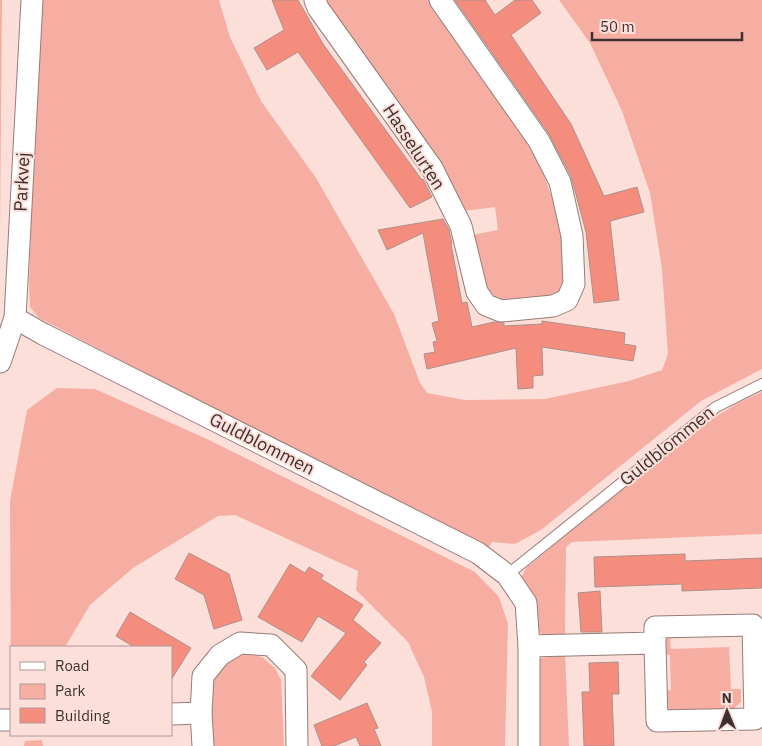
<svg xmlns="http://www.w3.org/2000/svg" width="762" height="746" font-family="'IBM Plex Sans',sans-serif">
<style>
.green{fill:#f6aea3}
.building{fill:#f58d7e;stroke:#ab908b}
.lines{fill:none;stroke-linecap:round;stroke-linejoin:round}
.lane-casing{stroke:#967c77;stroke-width:12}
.street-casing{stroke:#967c77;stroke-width:23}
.lane{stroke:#fff;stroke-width:10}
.street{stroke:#fff;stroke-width:21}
.labels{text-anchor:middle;stroke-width:4;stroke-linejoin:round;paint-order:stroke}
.street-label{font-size:18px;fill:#3c312f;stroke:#fddfda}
</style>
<rect width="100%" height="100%" fill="#fddfda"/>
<!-- green -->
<g class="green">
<path d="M0,0H2L0,234Z"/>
<path d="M38,0H219L230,37L261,101L316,178L374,279L394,314L420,383L427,393L465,400L545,399L629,381L662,370L668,354L662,269L650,193L622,111L590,43L559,0H762V369L701,401L541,530L515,544L492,542L487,550L39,318L30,307L29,285Z"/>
<path d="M324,0H430L517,125L543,173L558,214L565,242L563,288L552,298L507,302L491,294L482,276L472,235L498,230L495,207L464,211Z"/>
<path d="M57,388L95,389L207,439L475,572L499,597L508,624L505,746H432V712L424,677L408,642L356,590L358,571L235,515L218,516L133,568L90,605L65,647H11V696L10,501L27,410Z"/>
<path d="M762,392V534L572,542L566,547L565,636L545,637L535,628L521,578L526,568L693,430L738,403Z"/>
<path d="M670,636L671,649L729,647L731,689H741V702L732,710L673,712L663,704V691L671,690L670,655H661L662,643Z"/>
<path d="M232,654H247L262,657L275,668L281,680L284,746H210L211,676Z"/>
<path d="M565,654L569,746H534L538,659Z"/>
<path d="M42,740L43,746H24L25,741Z"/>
</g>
<!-- building -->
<g class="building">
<path d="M272,0H298L323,44L422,180L423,179L432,197L410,208L298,52L267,70L254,48L284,30Z"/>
<path d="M455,0H485L495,15L515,0H532L541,13L511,35L571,124L604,196L637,187L644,212L610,221L619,300L594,303L586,232L571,176L549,134Z"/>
<path d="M443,219L449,230L452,244H451L462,303L467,302L472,327L494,322L504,323V326L542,324V321L625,333L624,344L636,346L633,361L542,347L543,375L533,376V388L518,389L516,348L427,369L424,354L435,352L433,342L437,341L432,323L439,321L423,233L387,250L378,230Z"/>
<path d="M189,553L229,574L242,620L214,629L204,595L175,579Z"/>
<path d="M685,554V561L762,558V588L682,591V584L595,587L594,557Z"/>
<path d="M290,564L305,573L309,567L323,575L321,579L363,605L353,620L381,643L364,662L367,665L340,700L311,676L346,633L318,616L302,642L258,617Z"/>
<path d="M600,591L602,632H581L578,593Z"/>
<path d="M130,612L191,648L171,680V647H134L116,636Z"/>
<path d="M618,662L619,694H612L614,746H584L582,692H590L589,663Z"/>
<path d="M367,703L378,728L374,729L381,746H360L356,737L334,746H322L314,725Z"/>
</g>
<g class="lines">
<!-- lane casing -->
<g class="lane-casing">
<path id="lane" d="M507,575L716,407L762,384"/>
</g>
<!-- street casing -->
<g class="street-casing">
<g id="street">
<path d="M315,0L318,8L432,168L461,226L477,292L486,305L501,311L553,306L567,300L574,284L572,236L560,182L539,141L440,0"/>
<path d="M15,318L43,334L478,553L507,575L526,603L529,646V746"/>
<path d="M0,362L15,318L32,0"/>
<path d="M529,646L655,643L657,721L755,719L753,625L655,627V643"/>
<path d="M171,714L201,713"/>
<path d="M0,720H11"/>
<path d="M203,746L201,713L203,676L220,655L240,643L271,645L296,670L297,746"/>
</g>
</g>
<!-- lane -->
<use href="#lane" class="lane"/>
<!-- street -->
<use href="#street" class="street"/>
</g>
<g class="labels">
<!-- street labels -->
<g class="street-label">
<text transform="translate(414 147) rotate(57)" y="6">Hasselurten</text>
<text transform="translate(22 182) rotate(-87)" y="6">Parkvej</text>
<text transform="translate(262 444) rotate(27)" y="6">Guldblommen</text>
<text transform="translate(667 446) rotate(-39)" y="6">Guldblommen</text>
</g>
</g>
<!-- legend -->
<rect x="10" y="646" width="162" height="90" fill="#fddfda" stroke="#b09996"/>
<rect x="20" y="662" width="25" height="8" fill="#ffffff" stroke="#b09996"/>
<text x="55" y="671" font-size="15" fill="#3c312f">Road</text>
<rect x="20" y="684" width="25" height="15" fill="#f6aea3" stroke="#b09996"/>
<text x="55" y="696" font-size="15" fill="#3c312f">Park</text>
<rect x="20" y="708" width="25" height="15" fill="#f58d7e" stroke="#b09996"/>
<text x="55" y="721" font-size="15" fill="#3c312f">Building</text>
<!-- north arrow -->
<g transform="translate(727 711) rotate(359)" stroke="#fddfda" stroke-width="4" paint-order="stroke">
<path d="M0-4L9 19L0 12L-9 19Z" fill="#3c312f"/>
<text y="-8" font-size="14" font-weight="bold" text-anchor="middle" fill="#3c312f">N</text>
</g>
<!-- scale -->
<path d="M592 32v8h150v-8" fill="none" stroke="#3c312f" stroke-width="2.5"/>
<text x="600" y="32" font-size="15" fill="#3c312f" stroke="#fddfda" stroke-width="4" paint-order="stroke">50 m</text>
</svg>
